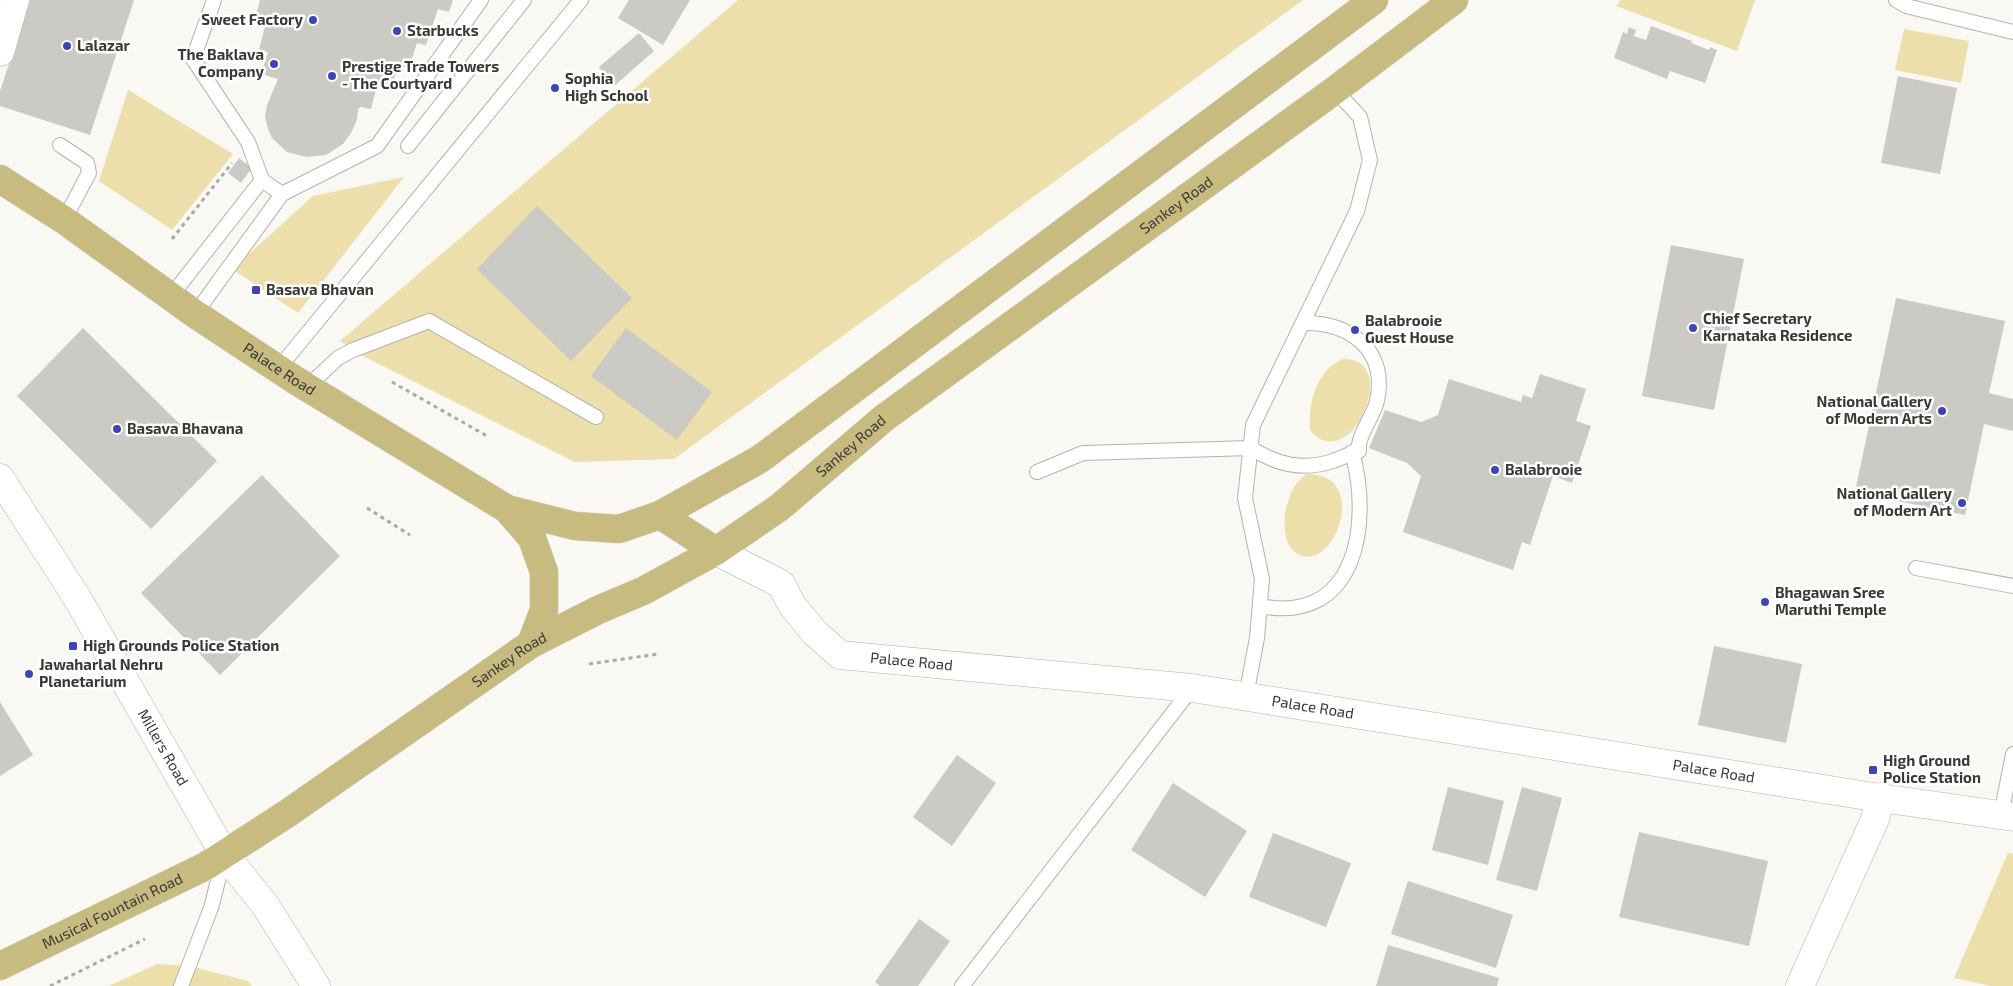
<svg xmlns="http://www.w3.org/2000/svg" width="2013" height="986" font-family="'Exo 2',sans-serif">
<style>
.green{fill:#ecdfab}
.building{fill:#cbcac4}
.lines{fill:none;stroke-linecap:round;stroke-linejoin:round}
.lane-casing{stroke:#b5b3ae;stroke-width:16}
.street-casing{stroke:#b5b3ae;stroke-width:29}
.secondary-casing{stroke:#b5b3ae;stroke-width:29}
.primary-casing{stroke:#d3d3d3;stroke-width:29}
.path{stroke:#ababa6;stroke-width:3;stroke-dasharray:4 4;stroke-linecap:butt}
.lane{stroke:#fff;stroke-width:14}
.street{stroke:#fff;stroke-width:28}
.secondary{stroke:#fff;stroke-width:28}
.primary{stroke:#c8bb7f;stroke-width:28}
.poi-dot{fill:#4043b8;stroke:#fff;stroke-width:2}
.labels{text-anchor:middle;stroke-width:5;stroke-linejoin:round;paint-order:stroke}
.poi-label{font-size:15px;font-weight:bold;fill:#393936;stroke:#fff;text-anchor:start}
.street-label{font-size:15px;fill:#393936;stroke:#fff}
</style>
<rect width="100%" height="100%" fill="#f9f8f2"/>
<!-- green -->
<g class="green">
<path d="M738,0H1303L674,459L575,462L359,354L340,341Z"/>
<path d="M1621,0H1755L1737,51L1616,6Z"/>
<path d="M1904,29L1969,41L1961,83L1895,70Z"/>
<path d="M128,90L233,154L172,230L99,181Z"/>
<path d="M404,177L298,313L232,269L313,196Z"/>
<path d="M1343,359C1403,357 1350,479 1310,430C1308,404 1316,370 1343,359Z"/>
<path d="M1307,474C1374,474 1331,580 1295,552C1275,536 1286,485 1307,474Z"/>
<path d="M2008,853L2013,854V986H1991L1954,978Z"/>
<path d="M157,964L189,966L248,981L252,986H109Z"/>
</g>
<!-- building -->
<g class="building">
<path d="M30,0H134L90,135L0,106V91Z"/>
<path d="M260,0H453L449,12L438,9L426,45L417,43L409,68L399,65L392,85L378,81L371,109L361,107L358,109L357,120L351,133L343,144L326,155L306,157L287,152L272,138L268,129L265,117L267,105L278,79L261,74L268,52L259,50L266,22L255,19Z"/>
<path d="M629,0H690L663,45L618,18Z"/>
<path d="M1651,26L1692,41L1691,43L1709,50L1710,47L1717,50L1705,83L1670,71L1667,79L1614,58L1623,32L1627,34L1629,27L1636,30L1634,36L1646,40Z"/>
<path d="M639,33L654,51L614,86L599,67Z"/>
<path d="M1898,76L1957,88L1940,174L1881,163Z"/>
<path d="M239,158L252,168L241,183L228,173Z"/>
<path d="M537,206L632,298L571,361L477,269Z"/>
<path d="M1671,245L1744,259L1714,410L1642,396Z"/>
<path d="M1896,298L2005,321L1989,393L2013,399V431L1984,424L1965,515L1855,492Z"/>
<path d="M83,328L217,461L151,529L17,396Z"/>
<path d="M626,328L712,392L677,440L591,376Z"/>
<path d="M1540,374L1586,389L1576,421L1591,426L1572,483L1553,476L1530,545L1522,542L1513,570L1403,532L1421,476L1407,463L1369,448L1385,410L1421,422L1438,415L1449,379L1521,402L1523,395L1532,398Z"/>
<path d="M262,475L340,556L220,675L141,593Z"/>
<path d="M1714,646L1802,664L1786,743L1698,725Z"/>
<path d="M0,702L33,755L0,776Z"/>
<path d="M957,755L996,783L952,846L913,817Z"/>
<path d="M1173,783L1247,831L1205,897L1131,850Z"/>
<path d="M1448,787L1504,801L1488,865L1432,850Z"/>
<path d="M1522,787L1562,798L1537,891L1496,880Z"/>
<path d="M1639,832L1768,861L1749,946L1619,917Z"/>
<path d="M1273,833L1351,863L1326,927L1249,897Z"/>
<path d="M1408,881L1513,915L1496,968L1391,934Z"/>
<path d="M919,919L950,941L918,986H880L875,982Z"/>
<path d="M1388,945L1499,978L1497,986H1376Z"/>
</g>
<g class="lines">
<!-- lane casing -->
<g class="lane-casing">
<g id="lane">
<path d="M214,0L193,59L248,142L262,180L282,194"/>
<path d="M1896,0L1906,6L2013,32"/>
<path d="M60,145L87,163L89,173L64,220"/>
<path d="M408,146L524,0"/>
<path d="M171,296L262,180"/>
<path d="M195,314L282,194L377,146L481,0"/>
<path d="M278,369L581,0"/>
<path d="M306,388L338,358L353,350L429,321L596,417"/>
<path d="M1037,472L1083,453L1251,448C1277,465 1303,471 1333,461C1342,458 1350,453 1359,451C1357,435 1373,418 1377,401C1388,350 1350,322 1303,323"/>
<path d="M1916,568L2013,586"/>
<path d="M1260,606C1357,625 1372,523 1352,452"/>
<path d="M1246,696L1257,638L1262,579L1245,498L1253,425L1357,211L1370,160L1360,117L1335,90"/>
<path d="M2001,815L2013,754"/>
<path d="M181,986L211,908L224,857"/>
<path d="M962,986L1192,688"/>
</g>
</g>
<!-- street casing -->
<g class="street-casing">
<g id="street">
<path d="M0,52L15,0"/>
<path d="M1800,986L1875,819L1881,797"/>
</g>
</g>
<!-- secondary casing -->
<g class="secondary-casing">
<g id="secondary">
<path id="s1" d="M0,478L76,596L224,854L265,905L316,986"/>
<path id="s2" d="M716,551L781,584L792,605L815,633L840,655L1192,688L1867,796L2013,817"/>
</g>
</g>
<!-- primary casing -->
<g class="primary-casing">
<g id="primary">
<path id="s3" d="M0,179L64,220L195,314L295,380L507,509L575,526L619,529L660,515L760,459L1374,0"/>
<path d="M507,509L532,538L544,572V610L531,644"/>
<path d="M660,515L716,551"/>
<path id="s4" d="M0,966L206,866L288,813L531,644L598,610L643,591L716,551L780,507L884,418L1335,90L1454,0"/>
</g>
</g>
<!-- path -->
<g class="path">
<path d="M172,239L232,163"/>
<path d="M392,382L487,436"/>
<path d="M367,508L410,535"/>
<path d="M589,664L658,654"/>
<path d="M50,986L145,939"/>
</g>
<!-- lane -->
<use href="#lane" class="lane"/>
<!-- street -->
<use href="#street" class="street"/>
<!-- secondary -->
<use href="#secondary" class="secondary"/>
<!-- primary -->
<use href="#primary" class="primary"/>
</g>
<!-- markers -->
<g class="poi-dot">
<circle cx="313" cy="20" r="5"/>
<circle cx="397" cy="31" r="5"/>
<circle cx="67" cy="46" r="5"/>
<circle cx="274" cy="64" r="5"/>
<circle cx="332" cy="76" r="5"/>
<circle cx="555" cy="88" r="5"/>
<rect x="251" y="285" width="10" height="10" rx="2.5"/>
<circle cx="1693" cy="328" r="5"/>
<circle cx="1355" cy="330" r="5"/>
<circle cx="1942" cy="411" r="5"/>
<circle cx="117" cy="429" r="5"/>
<circle cx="1495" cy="470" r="5"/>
<circle cx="1962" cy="503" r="5"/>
<circle cx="1765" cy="602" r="5"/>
<rect x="68" y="641" width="10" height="10" rx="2.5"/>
<circle cx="29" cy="674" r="5"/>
<rect x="1868" y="765" width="10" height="10" rx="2.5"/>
</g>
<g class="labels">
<!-- poi labels -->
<g class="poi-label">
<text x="303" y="25" text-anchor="end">Sweet Factory</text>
<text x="407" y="36">Starbucks</text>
<text x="77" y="51">Lalazar</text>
<text x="264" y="60" text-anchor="end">The Baklava<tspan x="264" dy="17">Company</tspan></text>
<text x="342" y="72">Prestige Trade Towers<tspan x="342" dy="17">- The Courtyard</tspan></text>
<text x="565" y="84">Sophia<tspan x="565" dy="17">High School</tspan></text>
<text x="266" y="295">Basava Bhavan</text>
<text x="1703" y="324">Chief Secretary<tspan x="1703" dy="17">Karnataka Residence</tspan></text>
<text x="1365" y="326">Balabrooie<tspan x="1365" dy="17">Guest House</tspan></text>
<text x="1932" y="407" text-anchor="end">National Gallery<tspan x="1932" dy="17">of Modern Arts</tspan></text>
<text x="127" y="434">Basava Bhavana</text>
<text x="1505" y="475">Balabrooie</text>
<text x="1952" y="499" text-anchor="end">National Gallery<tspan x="1952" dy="17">of Modern Art</tspan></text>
<text x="1775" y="598">Bhagawan Sree<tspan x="1775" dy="17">Maruthi Temple</tspan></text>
<text x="83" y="651">High Grounds Police Station</text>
<text x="39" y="670">Jawaharlal Nehru<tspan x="39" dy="17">Planetarium</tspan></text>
<text x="1883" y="766">High Ground<tspan x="1883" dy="17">Police Station</tspan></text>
</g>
<!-- street labels -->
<g class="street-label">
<text dy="5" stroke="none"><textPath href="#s4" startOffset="1406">Sankey Road</textPath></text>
<text dy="5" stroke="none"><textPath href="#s3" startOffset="338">Palace Road</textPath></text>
<text dy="5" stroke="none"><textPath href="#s4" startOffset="1001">Sankey Road</textPath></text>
<text dy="5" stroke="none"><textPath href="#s4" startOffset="596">Sankey Road</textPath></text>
<text dy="5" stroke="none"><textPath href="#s2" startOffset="238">Palace Road</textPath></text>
<text dy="5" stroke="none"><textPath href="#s2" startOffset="642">Palace Road</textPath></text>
<text dy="5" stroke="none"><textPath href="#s1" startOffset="315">Millers Road</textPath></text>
<text dy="5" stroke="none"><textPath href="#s2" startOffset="1048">Palace Road</textPath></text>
<text dy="5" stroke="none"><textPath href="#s4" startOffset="125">Musical Fountain Road</textPath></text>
</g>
</g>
</svg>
